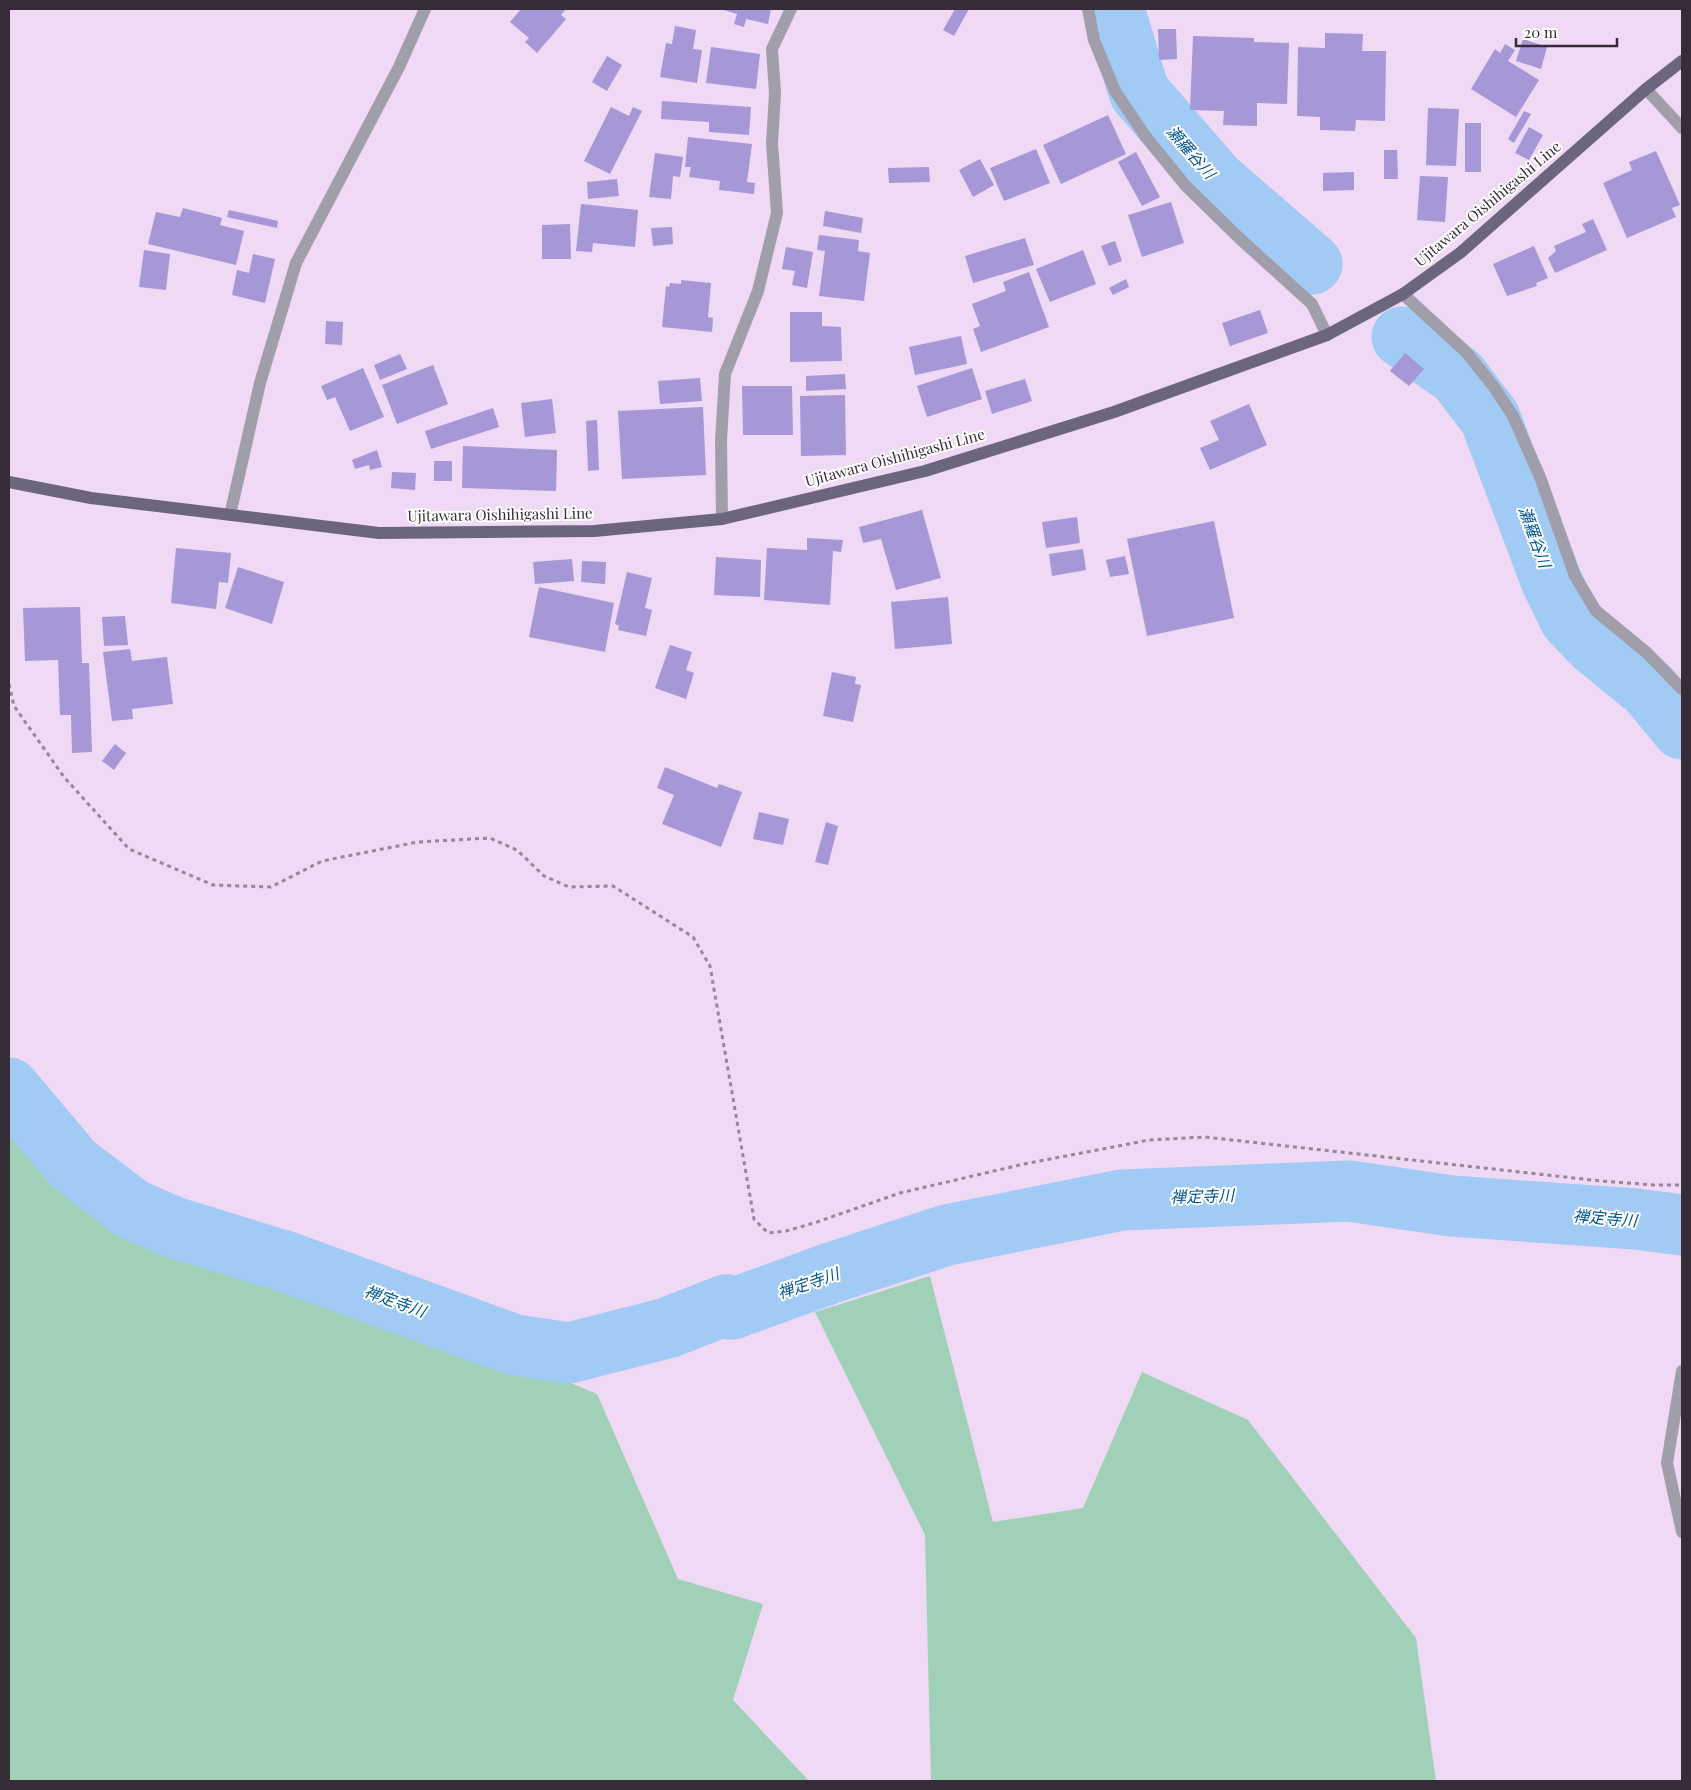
<svg xmlns="http://www.w3.org/2000/svg" width="1691" height="1790" font-family="'Playfair Display','Noto Sans JP',serif">
<style>
.green{fill:#a1d0b8}
.lines{fill:none;stroke-linecap:round;stroke-linejoin:round}
.river{stroke:#a1caf4;stroke-width:61}
.building{fill:#a697d7}
.path{stroke:#958699;stroke-width:3;stroke-dasharray:4 4;stroke-linecap:butt}
.minor{stroke:#a19eab;stroke-width:12}
.major{stroke:#6b667d;stroke-width:12}
.labels{text-anchor:middle;stroke-width:4;stroke-linejoin:round;paint-order:stroke}
.street-label{font-size:15px;fill:#352c37;stroke:#fff}
.water-label{font-size:16px;font-style:italic;fill:#015694;stroke:#fff}
</style>
<rect width="100%" height="100%" fill="#efd9f4"/>
<!-- green -->
<g class="green">
<path d="M9,1129L29,1156L597,1394L678,1579L763,1604L733,1700L809,1781H9Z"/>
<path d="M930,1276L993,1522L1083,1508L1142,1372L1248,1420L1416,1638L1436,1781H931L925,1535L815,1312Z"/>
</g>
<g class="lines">
<!-- river -->
<g class="river">
<path d="M1114,9L1139,92L1215,180L1312,264"/>
<path d="M1402,337L1458,376L1490,418L1551,580L1570,619L1595,645L1649,689L1682,729"/>
<path d="M9,1088L73,1164L132,1209L173,1227L287,1262L515,1345L569,1353L667,1328L726,1305L732,1309L831,1273L947,1235L1122,1200L1349,1191L1452,1206L1636,1219L1682,1225"/>
</g>
</g>
<!-- building -->
<g class="building">
<path d="M521,9H566L561,15L566,19L537,53L525,42L529,38L510,22Z"/>
<path d="M720,9H771L768,24L746,19L744,27L734,24L737,14Z"/>
<path d="M955,9H969L954,36L943,30Z"/>
<path d="M675,26L696,30L693,49L702,50L697,83L660,77L666,43L672,44Z"/>
<path d="M1158,29H1176L1177,59L1159,60Z"/>
<path d="M1325,33L1363,34L1362,51H1386L1385,121L1356,120L1355,131L1320,130V117L1297,116L1298,47L1325,48Z"/>
<path d="M1193,36L1254,38V42L1289,43L1287,104L1257,103V126L1223,125L1224,111L1190,110Z"/>
<path d="M1523,39L1547,47L1541,69L1516,61Z"/>
<path d="M1505,44L1515,50L1508,61L1539,80L1516,117L1471,89L1495,49L1500,53Z"/>
<path d="M711,47L760,54L756,89L706,83Z"/>
<path d="M607,56L622,65L607,91L592,82Z"/>
<path d="M662,101L751,107L749,135L709,132V122L661,119Z"/>
<path d="M611,107L629,116L633,107L642,111L610,174L584,161Z"/>
<path d="M1428,108L1459,109L1456,166L1426,165Z"/>
<path d="M1524,111L1531,114L1514,143L1508,139Z"/>
<path d="M1108,115L1126,154L1061,184L1043,145Z"/>
<rect x="1465" y="123" width="16" height="49"/>
<path d="M1529,127L1543,135L1529,160L1515,153Z"/>
<path d="M688,137L752,144L747,182L755,183L754,194L719,190L720,181L689,177L691,167H685Z"/>
<path d="M1036,149L1050,183L1004,201L990,168Z"/>
<path d="M1384,150H1397L1398,179H1384Z"/>
<path d="M1656,151L1680,205L1672,208L1676,217L1627,238L1603,183L1632,170L1629,162Z"/>
<path d="M1136,152L1160,197L1142,206L1118,162Z"/>
<path d="M655,153L683,157L680,177L673,176L671,199L649,197Z"/>
<path d="M980,159L994,185L973,197L959,170Z"/>
<path d="M929,167L930,182L889,183L888,168Z"/>
<path d="M1354,172V190L1323,191V173Z"/>
<path d="M1420,176L1448,177L1445,222L1417,220Z"/>
<path d="M617,179L619,196L588,199L587,182Z"/>
<path d="M1171,202L1184,243L1142,257L1128,215Z"/>
<path d="M581,204L638,210L635,247L593,243L592,252L576,251Z"/>
<path d="M183,208L222,218L220,225L244,231L236,265L148,244L156,212L180,217Z"/>
<path d="M229,210L278,221L277,228L227,217Z"/>
<path d="M825,211L863,218L861,233L823,226Z"/>
<path d="M1593,219L1607,250L1555,273L1548,258L1556,251L1554,246L1586,232L1582,224Z"/>
<path d="M570,224L571,259H542V225Z"/>
<path d="M672,227L673,244L653,246L651,228Z"/>
<path d="M819,235L859,240L858,251L870,253L864,301L819,296L825,251L817,250Z"/>
<path d="M1025,238L1034,265L973,283L965,256Z"/>
<path d="M1115,241L1122,261L1109,266L1101,246Z"/>
<path d="M1534,246L1548,278L1536,283L1537,286L1507,296L1493,264Z"/>
<path d="M786,247L813,252L807,288L792,285L795,271L782,269Z"/>
<path d="M144,250L170,254L166,290L139,287Z"/>
<path d="M1083,250L1096,284L1050,302L1036,269Z"/>
<path d="M253,254L275,259L265,303L232,295L237,270L249,273Z"/>
<path d="M1029,272L1049,327L981,352L973,329L980,326L972,304L1006,291L1003,282Z"/>
<path d="M1126,279L1129,287L1113,295L1109,288Z"/>
<path d="M681,280L711,283L708,317L713,318L712,332L662,327L666,286L669,287L670,283L681,284Z"/>
<path d="M1260,310L1268,333L1230,346L1222,323Z"/>
<path d="M790,312H822V326L841,327L842,361L790,362Z"/>
<path d="M326,321L343,322L342,345L325,344Z"/>
<path d="M961,336L967,364L915,375L909,347Z"/>
<path d="M1405,353L1424,369L1409,386L1390,371Z"/>
<path d="M400,354L407,369L380,380L374,365Z"/>
<path d="M433,365L448,404L397,424L382,385Z"/>
<path d="M363,368L384,417L350,431L335,397L327,400L321,386Z"/>
<path d="M972,368L982,399L927,417L917,386Z"/>
<path d="M845,374L846,389L806,391V376Z"/>
<path d="M700,378L702,401L660,404L658,381Z"/>
<path d="M1025,379L1032,401L992,414L985,391Z"/>
<path d="M742,386H792L793,435H743Z"/>
<path d="M845,395L846,455L801,456L800,396Z"/>
<path d="M552,399L556,433L525,437L521,403Z"/>
<path d="M1249,404L1267,445L1210,470L1200,448L1219,440L1210,421Z"/>
<path d="M703,407L706,475L622,479L618,411Z"/>
<path d="M493,408L499,427L431,449L425,431Z"/>
<path d="M597,420L599,470L588,471L586,421Z"/>
<path d="M463,446L557,450L556,491L462,488Z"/>
<path d="M377,450L382,467L370,470L369,465L355,469L352,460Z"/>
<rect x="434" y="461" width="18" height="20"/>
<path d="M392,472L416,473L415,490L391,488Z"/>
<path d="M922,510L941,578L896,590L881,539L863,543L859,527Z"/>
<path d="M1077,517L1080,543L1046,548L1042,522Z"/>
<path d="M1214,521L1234,618L1147,636L1127,539Z"/>
<path d="M807,538L843,540L841,552L833,551L830,605L764,600L767,548L807,550Z"/>
<path d="M176,548L231,553L228,583L219,582L216,609L171,603Z"/>
<path d="M1083,549L1086,570L1052,576L1049,554Z"/>
<path d="M1125,556L1129,574L1110,577L1106,560Z"/>
<path d="M716,557L761,560L760,597L714,595Z"/>
<path d="M572,559L574,581L535,584L533,562Z"/>
<path d="M582,561L606,562L605,584L581,582Z"/>
<path d="M238,567L284,582L272,624L225,608Z"/>
<path d="M627,572L652,578L645,608L652,610L646,636L618,630L619,626L615,624Z"/>
<path d="M539,587L614,603L605,652L529,637Z"/>
<path d="M948,597L952,644L895,649L891,602Z"/>
<path d="M80,607L82,663H89L92,752L72,753L71,715H60L58,660L25,661L23,608Z"/>
<path d="M125,616L128,645L104,646L102,617Z"/>
<path d="M670,645L692,652L686,670L694,673L686,699L655,688Z"/>
<path d="M130,649L132,661L167,657L173,704L132,709L133,719L112,721L103,652Z"/>
<path d="M832,672L856,677L855,684L861,685L853,722L823,716Z"/>
<path d="M115,744L126,753L114,770L102,761Z"/>
<path d="M665,767L717,788L719,784L742,792L721,847L662,824L674,795L657,788Z"/>
<path d="M759,812L789,819L783,845L753,839Z"/>
<path d="M826,822L838,826L828,865L815,862Z"/>
</g>
<g class="lines">
<!-- path -->
<path class="path" d="M9,684L14,706L64,777L129,849L213,885L271,887L322,861L418,842L490,838L517,850L544,876L569,887L613,886L693,937L710,966L754,1219L768,1233L786,1231L817,1222L900,1193L1024,1164L1149,1140L1205,1137L1601,1181L1654,1185H1682"/>
<!-- minor -->
<g class="minor">
<path d="M1088,9L1094,40L1115,91L1146,137L1185,185L1238,237L1312,304L1327,335"/>
<path d="M1646,89L1682,128"/>
<path d="M1403,294L1466,352L1494,387L1513,416L1540,477L1575,576L1596,611L1646,652L1682,689"/>
<path d="M230,515L260,383L296,263L399,67L425,9"/>
<path d="M722,519L721,440L725,374L758,291L777,213L772,143L775,93L772,49L791,9"/>
<path d="M1682,1371L1667,1463L1682,1532"/>
</g>
<!-- major -->
<path class="major" d="M9,482L91,498L379,533L594,531L722,519L925,471L1114,412L1327,335L1403,294L1460,253L1646,89L1682,61"/>
</g>
<g class="labels">
<!-- street labels -->
<g class="street-label">
<text transform="translate(1488 204) rotate(-40)" y="5">Ujitawara Oishihigashi Line</text>
<text transform="translate(895 458) rotate(-15)" y="5">Ujitawara Oishihigashi Line</text>
<text transform="translate(500 515) rotate(-1)" y="5">Ujitawara Oishihigashi Line</text>
</g>
<!-- water labels -->
<g class="water-label">
<text transform="translate(1191 152) rotate(49)" y="6">瀬羅谷川</text>
<text transform="translate(1535 537) rotate(70)" y="6">瀬羅谷川</text>
<text transform="translate(1202 1196) rotate(-2)" y="6">禅定寺川</text>
<text transform="translate(1605 1218) rotate(5)" y="6">禅定寺川</text>
<text transform="translate(808 1283) rotate(-19)" y="6">禅定寺川</text>
<text transform="translate(395 1301) rotate(20)" y="6">禅定寺川</text>
</g>
</g>
<!-- border -->
<rect width="1691" height="1790" fill="none" stroke="#352c37" stroke-width="20"/>
<!-- scale -->
<path d="M1516 38v8h101v-8" fill="none" stroke="#352c37" stroke-width="2.5"/>
<text x="1524" y="38" font-size="15" fill="#352c37" stroke="#ffffff" stroke-width="4" paint-order="stroke">20 m</text>
</svg>
